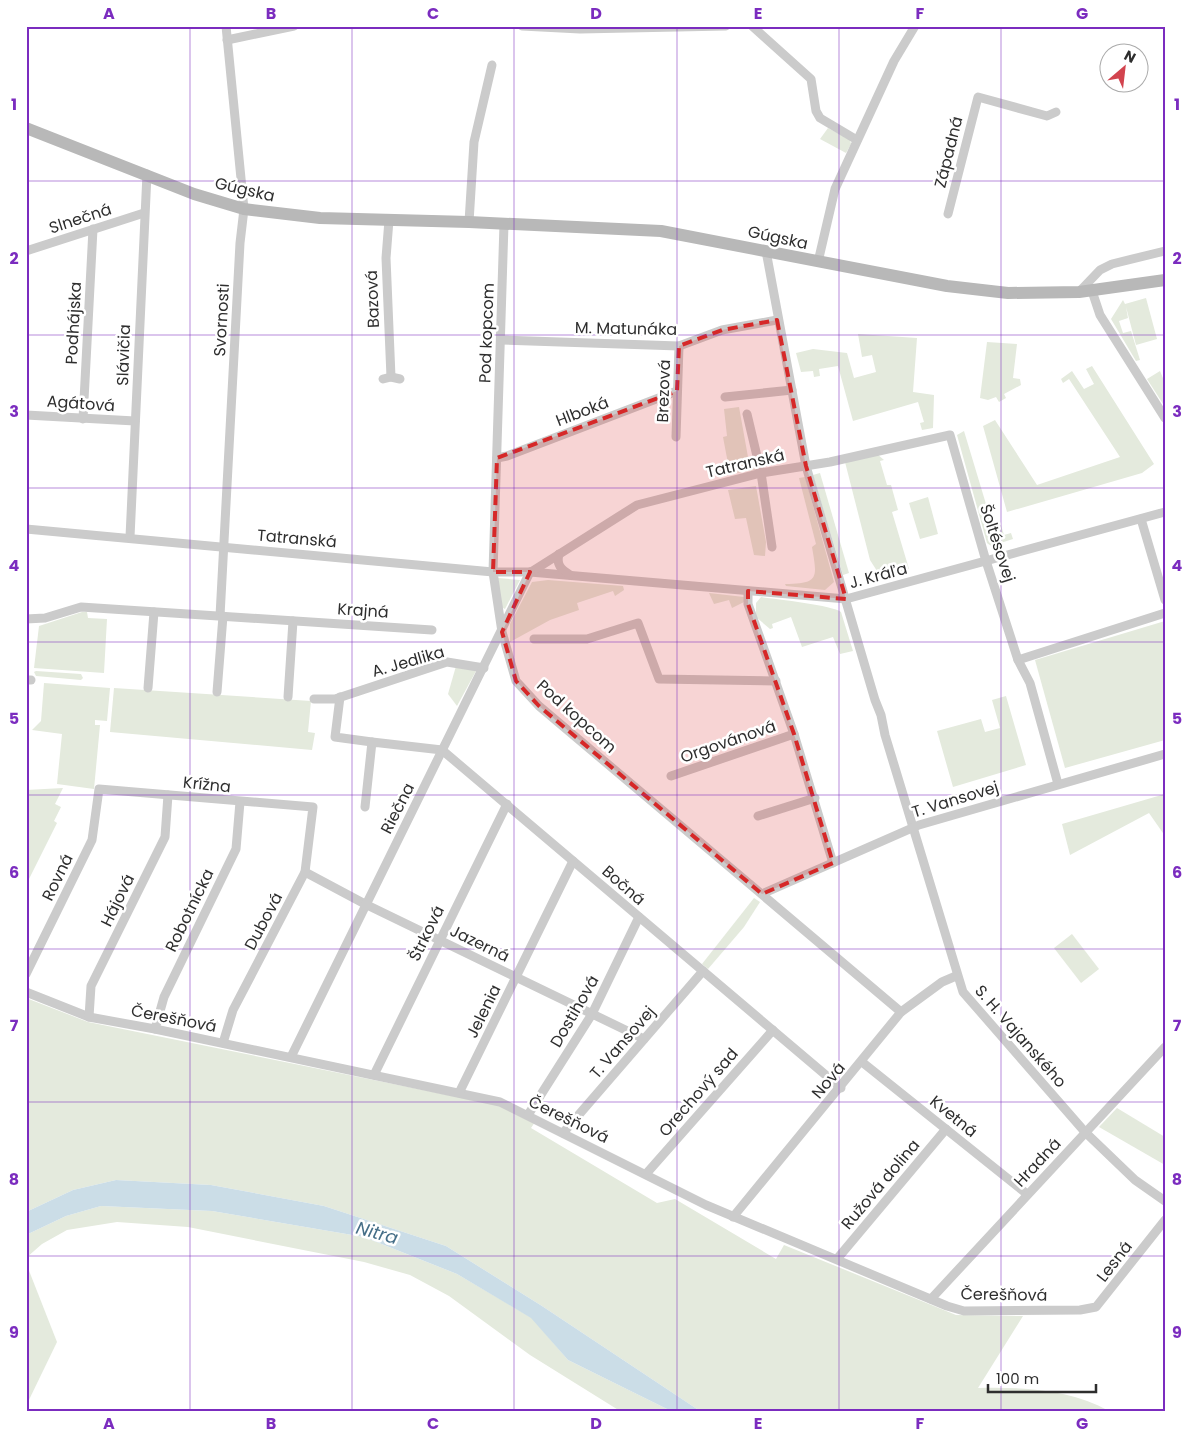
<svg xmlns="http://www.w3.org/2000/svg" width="1191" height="1437" font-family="Poppins,sans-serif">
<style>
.green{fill:#e4eadd}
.water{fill:#cbdde7}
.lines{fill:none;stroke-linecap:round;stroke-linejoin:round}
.street{stroke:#cbcbcb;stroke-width:9}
.secondary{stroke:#b8b8b8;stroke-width:12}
.marked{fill:#d62828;fill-opacity:0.2;stroke:#d62828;stroke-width:4;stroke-dasharray:10 6;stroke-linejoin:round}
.grid{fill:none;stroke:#7b2cbf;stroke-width:1;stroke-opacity:0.55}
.labels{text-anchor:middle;stroke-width:5;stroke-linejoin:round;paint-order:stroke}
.street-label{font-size:16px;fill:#2e2e2e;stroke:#fff}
.water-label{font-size:18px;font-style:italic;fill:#456e87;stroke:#fff}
.neatline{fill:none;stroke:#7b2cbf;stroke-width:2}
.grid-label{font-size:16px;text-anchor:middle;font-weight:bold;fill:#7b2cbf}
</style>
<rect width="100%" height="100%" fill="#fff"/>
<!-- green -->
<g class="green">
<path d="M828,128L850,140L851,144L846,153L820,139Z"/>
<path d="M1146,298L1157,339L1136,345L1126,307L1128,318L1119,321L1123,333L1131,331L1140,360L1136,361L1111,319L1123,300L1125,304Z"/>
<path d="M858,334L917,338L913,392L934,395L933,428L922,430L920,423L924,422L918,402L853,421L838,366L819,369L820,376L814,377L813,371L801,372L796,353L813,349L847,353L854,378L876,372L872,355L862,357Z"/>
<path d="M987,342L1017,344L1013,378L1020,379L1021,385L1004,394L1006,398L999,402L996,397L988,400L980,398Z"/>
<path d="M1092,366L1154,464L1142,473L1007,512L983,426L995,420L1037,485L1120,457L1069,379L1063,383L1061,379L1072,371L1084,389L1094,384L1086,369Z"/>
<path d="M1160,371L1165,383V407L1147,379Z"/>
<path d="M739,407L748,457L754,456L755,470L730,474L723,437L727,436L724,409Z"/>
<path d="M964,431L992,524L1000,522L1004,535L1011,533L1013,539L991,546L987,543L957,435Z"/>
<path d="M877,454L884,460L880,461L887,485H891L898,510L892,512L909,569L883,575L877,571L870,560L845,462Z"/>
<path d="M820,473L849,573L843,575L813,475Z"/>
<path d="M805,477L834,582L825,590L786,586L785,584C820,584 817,577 812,547L816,544L799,478Z"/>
<path d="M756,486L766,542L765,556L754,555L746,518L735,519L728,490Z"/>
<path d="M928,497L938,534L920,539L909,503Z"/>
<path d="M498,578L520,580L505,609L501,607Z"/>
<path d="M548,580L623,586L624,590L615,596L613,591L577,603L579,610L550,620L510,642V624L532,582Z"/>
<path d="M709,593L744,597V602L732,608L729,600L714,604Z"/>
<path d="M761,597C775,599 833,605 841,612L853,651L840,654L833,637L802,647L791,617L772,624L773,628L770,629L756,617V603Z"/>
<path d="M82,612H87L88,618L107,619L104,673L34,668L39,626Z"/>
<path d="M1165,621V740L1065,768L1035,660Z"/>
<path d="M456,666L476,671L457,706L448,694Z"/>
<path d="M36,671L81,674L83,678L81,680L36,676L34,672Z"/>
<path d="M44,683L110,688L107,721L95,720V725H100L94,789L57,784L62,734L32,730L41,721Z"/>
<path d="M114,688L311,701L308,732L315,733L312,750L110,732Z"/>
<path d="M1006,696L1026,765L953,787L937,731L981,719L985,732L1000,728L992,700Z"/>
<path d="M63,788L55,804L61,807L54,821L57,823L26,885V790Z"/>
<path d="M1165,794V836L1149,813L1070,855L1062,824Z"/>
<path d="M754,898L760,902L744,927L708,969L702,964Z"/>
<path d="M1072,934L1099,969L1081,983L1054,948Z"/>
<path d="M26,998L88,1022L497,1105L535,1122L531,1128L657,1203L675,1199L776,1259L784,1245L956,1315L1023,1316L978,1388C1022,1387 1070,1389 1109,1411H700L542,1306L446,1246L324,1206L211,1185L116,1180L73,1190L26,1212Z"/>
<path d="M1117,1108L1165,1137V1165L1099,1127Z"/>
<path d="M101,1206L212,1211L364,1237L457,1274L532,1318L568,1360L671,1411H620L530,1355L449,1296L410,1275L364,1262L188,1227L117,1222L67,1230L42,1244L26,1258V1235L66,1216Z"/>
<path d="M26,1263L57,1342L26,1406Z"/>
</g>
<!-- water -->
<path class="water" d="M116,1180L211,1185L324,1206L446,1246L542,1306L700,1411H671L568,1360L531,1318L457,1274L364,1237L212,1211L101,1206L66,1216L26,1235V1212L73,1190Z"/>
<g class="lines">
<!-- street -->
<g class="street">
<path d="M522,26L580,29L726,26"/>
<path d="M752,26L811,79L816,111L820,118L857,140"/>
<path d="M227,40L294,26"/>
<path d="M948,214L978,97L1047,116L1056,112"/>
<path d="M389,220L386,258L391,377"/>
<path d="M469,222L474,142L492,65"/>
<path d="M504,224L493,572L502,632L516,681L539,706L901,1012"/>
<path d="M26,251L144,213"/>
<path d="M766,251L806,466L875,700L881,715L885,735L963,992L1085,1132L1135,1180L1165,1201"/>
<path d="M818,262L835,189L894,61L915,26"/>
<path d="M1092,291L1100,315L1165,418"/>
<path d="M1079,292L1100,270L1112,264L1165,251"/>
<path d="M501,340L679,346L722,330L777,320"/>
<path d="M383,379L391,377L400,379"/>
<path d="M725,397L792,390"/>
<path d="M747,414L761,473L772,547"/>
<path d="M26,415L135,421"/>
<path d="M83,419L93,229"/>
<path d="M676,437L679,346"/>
<path d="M497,458L507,456L677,391"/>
<path d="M1141,519L1165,600"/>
<path d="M26,529L493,572H530L846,599L1165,512"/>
<path d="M130,537L147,174"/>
<path d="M559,554C556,565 561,569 570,575"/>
<path d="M531,572L637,505L761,473L830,462L950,435L986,561L1018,660L1030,683L1058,784"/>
<path d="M748,591V604L794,734L833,863"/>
<path d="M220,616L240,243L244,209L226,26"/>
<path d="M26,619L45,618L81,607L432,630"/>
<path d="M534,639H587L638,623L659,679L776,681"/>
<path d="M1018,660L1165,613"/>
<path d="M26,680H31"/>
<path d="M148,688L154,612"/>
<path d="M217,692L223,616"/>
<path d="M288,697L293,621"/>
<path d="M340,697L335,737L372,742"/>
<path d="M314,699H335L447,662L484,668"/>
<path d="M671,776L794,734"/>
<path d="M365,807L372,742L442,750L841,1088"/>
<path d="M758,816L815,798"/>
<path d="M305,872L365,904L644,1039"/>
<path d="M762,894L919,825L1165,754"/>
<path d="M26,974L92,840L99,789L313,807L305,872L233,1010L223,1043"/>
<path d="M26,992L89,1017L155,1029L500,1102L706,1205L947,1306L964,1311L1080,1310L1096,1307L1165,1220"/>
<path d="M89,1017L91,986L165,837L168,795"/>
<path d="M155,1029L164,997L236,849L240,802"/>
<path d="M291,1057L530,572"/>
<path d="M862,1062L1027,1194"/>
<path d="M374,1075L507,804"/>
<path d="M459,1093L573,861"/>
<path d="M528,1115L592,1014L639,917"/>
<path d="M563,1133L703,971"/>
<path d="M646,1174L773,1030"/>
<path d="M733,1217L901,1012L942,982L956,976"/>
<path d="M837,1259L946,1129"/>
<path d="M931,1299L1165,1047"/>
</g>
<!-- secondary -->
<path class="secondary" d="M26,128L194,194L244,209L320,218L469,222L661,231L947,286L1008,293L1079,292L1165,280"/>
</g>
<!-- marked area -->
<path class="marked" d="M777,320L806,466L846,599L748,591V604L794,734L833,863L762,894L539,706L516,681L502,632L530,572H493L497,458L677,391L679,346L722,330Z"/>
<!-- grid -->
<path class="grid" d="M190,26V1411M352,26V1411M514,26V1411M677,26V1411M839,26V1411M1001,26V1411M26,181H1165M26,335H1165M26,488H1165M26,642H1165M26,795H1165M26,949H1165M26,1102H1165M26,1256H1165"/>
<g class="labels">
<!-- street labels -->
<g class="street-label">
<text transform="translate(948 152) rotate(-76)" y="6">Západná</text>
<text transform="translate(245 189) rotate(13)" y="6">Gúgska</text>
<text transform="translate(80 218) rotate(-18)" y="6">Slnečná</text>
<text transform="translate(778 237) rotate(12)" y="6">Gúgska</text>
<text transform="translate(372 299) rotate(-92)" y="6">Bazová</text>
<text transform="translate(221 320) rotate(-87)" y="6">Svornosti</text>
<text transform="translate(73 323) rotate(-87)" y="6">Podhájska</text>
<text transform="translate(626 328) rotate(1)" y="6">M. Matunáka</text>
<text transform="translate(486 333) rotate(-88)" y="6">Pod kopcom</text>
<text transform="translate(123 355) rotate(-88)" y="6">Slávičia</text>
<text transform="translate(663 391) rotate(-88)" y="6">Brezová</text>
<text transform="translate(81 403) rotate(4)" y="6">Agátová</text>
<text transform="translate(582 411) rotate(-21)" y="6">Hlboká</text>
<text transform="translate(745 463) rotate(-13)" y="6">Tatranská</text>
<text transform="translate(297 538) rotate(5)" y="6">Tatranská</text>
<text transform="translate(998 543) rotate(72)" y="6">Šoltésovej</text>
<text transform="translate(878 575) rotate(-15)" y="6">J. Kráľa</text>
<text transform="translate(363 610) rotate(4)" y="6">Krajná</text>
<text transform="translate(408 661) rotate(-16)" y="6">A. Jedlika</text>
<text transform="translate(577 716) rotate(42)" y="6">Pod kopcom</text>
<text transform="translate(728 741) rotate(-19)" y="6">Orgovánová</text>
<text transform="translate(207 784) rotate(6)" y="6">Krížna</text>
<text transform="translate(955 799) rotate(-17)" y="6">T. Vansovej</text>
<text transform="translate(397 808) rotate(-63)" y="6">Riečna</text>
<text transform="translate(57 877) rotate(-64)" y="6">Rovná</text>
<text transform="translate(624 885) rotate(41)" y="6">Bočná</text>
<text transform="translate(117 900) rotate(-64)" y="6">Hájová</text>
<text transform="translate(189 910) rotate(-64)" y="6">Robotnícka</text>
<text transform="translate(263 921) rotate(-62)" y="6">Dubová</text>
<text transform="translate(426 933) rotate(-64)" y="6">Štrková</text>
<text transform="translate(480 943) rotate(26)" y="6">Jazerná</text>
<text transform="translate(483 1011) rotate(-64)" y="6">Jelenia</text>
<text transform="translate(574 1011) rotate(-60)" y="6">Dostihová</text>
<text transform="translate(174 1018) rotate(11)" y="6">Čerešňová</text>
<text transform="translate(1021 1036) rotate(49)" y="6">S. H. Vajanského</text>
<text transform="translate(622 1042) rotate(-49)" y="6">T. Vansovej</text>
<text transform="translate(828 1080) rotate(-50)" y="6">Nová</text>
<text transform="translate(698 1092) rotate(-49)" y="6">Orechový sad</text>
<text transform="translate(954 1116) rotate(39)" y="6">Kvetná</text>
<text transform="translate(569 1119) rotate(26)" y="6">Čerešňová</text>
<text transform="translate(1037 1162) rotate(-47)" y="6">Hradná</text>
<text transform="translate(880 1184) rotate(-50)" y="6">Ružová dolina</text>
<text transform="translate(1114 1261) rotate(-52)" y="6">Lesná</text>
<text transform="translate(1004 1294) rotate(1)" y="6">Čerešňová</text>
</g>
<!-- water labels -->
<g class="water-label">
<text transform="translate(377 1233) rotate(15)" y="6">Nitra</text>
</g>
</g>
<!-- border -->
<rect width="1191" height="1437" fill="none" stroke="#ffffff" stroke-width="55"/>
<!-- north arrow -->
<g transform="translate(1124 68) rotate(28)"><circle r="24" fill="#ffffff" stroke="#ababab"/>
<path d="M0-4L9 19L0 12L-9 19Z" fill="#d2434e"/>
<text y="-8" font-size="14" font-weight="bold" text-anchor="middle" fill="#2e2e2e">N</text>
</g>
<!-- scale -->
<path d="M988 1384v8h108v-8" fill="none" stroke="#2e2e2e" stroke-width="2.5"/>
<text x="996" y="1384" font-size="15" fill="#2e2e2e" stroke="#ffffff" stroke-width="4" paint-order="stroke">100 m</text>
<rect x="28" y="28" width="1136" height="1382" class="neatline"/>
<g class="grid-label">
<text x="109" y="19">A</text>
<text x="271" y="19">B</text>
<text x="433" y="19">C</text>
<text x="596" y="19">D</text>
<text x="758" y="19">E</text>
<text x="920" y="19">F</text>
<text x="1082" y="19">G</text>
<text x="14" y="110">1</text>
<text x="1177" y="110">1</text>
<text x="14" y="264">2</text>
<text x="1177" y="264">2</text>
<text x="14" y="417">3</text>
<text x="1177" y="417">3</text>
<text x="14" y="571">4</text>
<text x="1177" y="571">4</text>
<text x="14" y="724">5</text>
<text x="1177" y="724">5</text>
<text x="14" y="878">6</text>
<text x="1177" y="878">6</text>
<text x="14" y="1031">7</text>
<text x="1177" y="1031">7</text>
<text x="14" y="1185">8</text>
<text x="1177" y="1185">8</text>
<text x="14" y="1338">9</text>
<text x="1177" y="1338">9</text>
<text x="109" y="1429">A</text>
<text x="271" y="1429">B</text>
<text x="433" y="1429">C</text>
<text x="596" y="1429">D</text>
<text x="758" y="1429">E</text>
<text x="920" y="1429">F</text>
<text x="1082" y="1429">G</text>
</g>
</svg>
